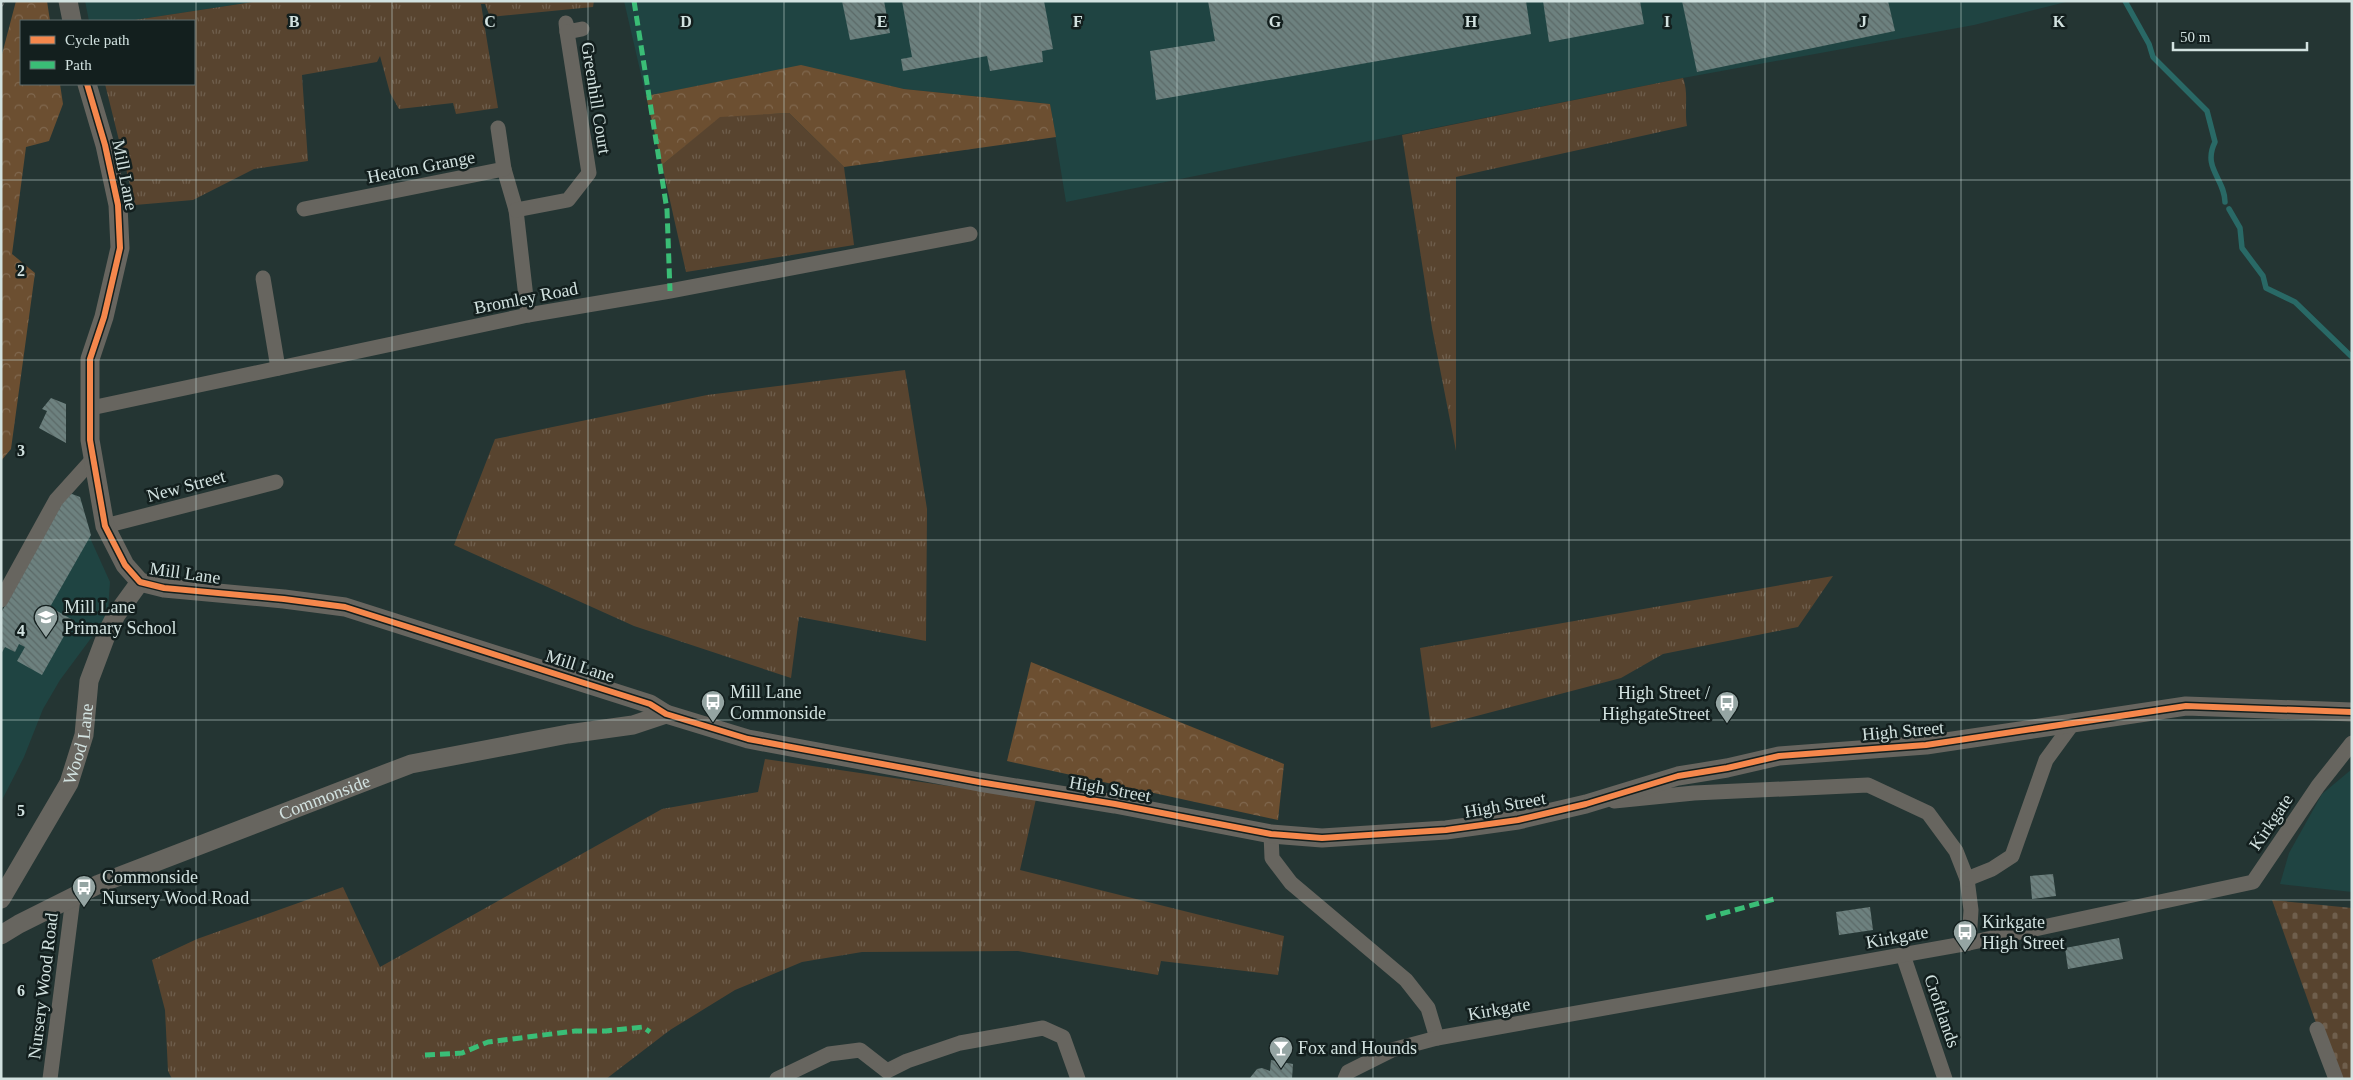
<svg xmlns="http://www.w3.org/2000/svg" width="2353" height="1080" font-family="'Times New Roman',serif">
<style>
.built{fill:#1f4442}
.grass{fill:url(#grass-tufts)}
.forest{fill:url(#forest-crowns)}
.cemetery{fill:url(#cemetery-stones)}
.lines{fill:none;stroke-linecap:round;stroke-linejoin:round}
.stream{stroke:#296966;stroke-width:5.5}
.building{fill:url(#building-back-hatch)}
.minor{stroke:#67655f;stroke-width:15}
.tertiary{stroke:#67655f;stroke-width:19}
.rail-casing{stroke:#6d716e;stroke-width:5.5}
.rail{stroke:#131f1e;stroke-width:4;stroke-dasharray:11;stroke-linecap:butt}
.quiet{stroke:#3abd76;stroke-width:5;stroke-dasharray:10 5;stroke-linecap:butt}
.cycleway-casing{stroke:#131f1e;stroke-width:9}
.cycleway{stroke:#f5874c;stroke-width:6}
.grid{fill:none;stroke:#d2e2e0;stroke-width:1;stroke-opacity:0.55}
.labels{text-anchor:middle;stroke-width:5;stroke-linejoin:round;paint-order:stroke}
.street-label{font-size:18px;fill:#d2e2e0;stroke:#131f1e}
.poi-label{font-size:18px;fill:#d2e2e0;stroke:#131f1e;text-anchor:start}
.grid-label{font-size:16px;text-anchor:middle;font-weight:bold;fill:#d2e2e0;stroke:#131f1e;stroke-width:5;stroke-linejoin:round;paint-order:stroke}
</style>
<defs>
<pattern id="grass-tufts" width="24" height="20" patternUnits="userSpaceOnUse" patternTransform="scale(1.25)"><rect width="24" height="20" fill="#58442f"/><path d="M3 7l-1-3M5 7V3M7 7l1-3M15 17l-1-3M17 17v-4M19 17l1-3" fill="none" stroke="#6f5f4d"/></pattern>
<pattern id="forest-crowns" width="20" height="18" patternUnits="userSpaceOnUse" patternTransform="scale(1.25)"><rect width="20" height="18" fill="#6c4f31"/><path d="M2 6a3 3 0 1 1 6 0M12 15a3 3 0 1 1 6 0" fill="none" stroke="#80684f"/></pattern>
<pattern id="cemetery-stones" width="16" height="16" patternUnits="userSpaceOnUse" patternTransform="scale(1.25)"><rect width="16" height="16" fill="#58442f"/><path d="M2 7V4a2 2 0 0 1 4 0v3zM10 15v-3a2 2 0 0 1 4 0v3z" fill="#6f5f4d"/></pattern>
<pattern id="building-back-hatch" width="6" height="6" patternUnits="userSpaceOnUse" patternTransform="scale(1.25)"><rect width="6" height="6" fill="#6d817f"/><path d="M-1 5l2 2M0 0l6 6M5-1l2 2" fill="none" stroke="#5b6967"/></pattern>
</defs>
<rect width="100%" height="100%" fill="#243533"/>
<!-- built -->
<g class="built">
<path d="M85,1H259L128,21H89Z"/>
<path d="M624,1H2070L1974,25L1683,78L1066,202L1050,104L904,89L801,66L646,96Z"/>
<path d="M72,494L80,497L91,540L110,582L108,610L103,622L60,680L43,709L24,757L1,802V613L68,495Z"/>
<path d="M2352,769V892L2280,884L2289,853L2322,794Z"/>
</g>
<!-- grass -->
<g class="grass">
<path d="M259,1H594L593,7L490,17L485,4H481L498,108L456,114L453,103L399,109L390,93L380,56L377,62L302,75L308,161L254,169L193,200L135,205L105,84H194V21H128Z"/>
<path d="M1683,78C1689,93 1684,110 1687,126L1456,177V451L1432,328L1402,135Z"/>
<path d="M789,113L844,167L854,245L686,272L662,165L720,116Z"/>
<path d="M905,370L927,509L926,641L799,617L791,678L634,626L454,545L495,439L707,395Z"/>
<path d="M1833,576L1798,627L1663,654L1621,678L1431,728L1420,648Z"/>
<path d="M765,759L1036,799L1020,870L1284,936L1278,975L1161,961L1158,975L1018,951L862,952L802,962L735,990L670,1030L606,1079H172L168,1071L165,1010L152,960L197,939L343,887L380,967L662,809L758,792Z"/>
</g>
<!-- forest -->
<g class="forest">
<path d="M16,1H47L50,21H21V84H60L63,104L49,141L26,147L12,254L35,273L11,449L1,461V58Z"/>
<path d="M801,65L904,89L1050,104L1056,137L844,167L789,113L720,117L662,165L646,96Z"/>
<path d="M1031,662L1284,764L1278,820L1007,761Z"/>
</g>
<!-- cemetery -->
<path class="cemetery" d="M2272,900L2352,908V1079H2336Z"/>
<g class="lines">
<!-- stream -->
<g class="stream">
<path d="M2125,1L2149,44L2153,57L2207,111L2215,142C2202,168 2225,179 2225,202"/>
<path d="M2229,209L2240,228L2242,248L2263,276L2266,288L2295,302L2352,357"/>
</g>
</g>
<!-- building -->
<g class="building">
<path d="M842,1H884L890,33L850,40Z"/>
<path d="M902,1H1044L1053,49L1042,51L1043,62L990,71L987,56L903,71L901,59L912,57Z"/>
<path d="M1208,1H1526L1531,34L1156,100L1150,51L1215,41Z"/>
<path d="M1543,1H1640L1644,24L1549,42Z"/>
<path d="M1682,1H1888L1895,31L1697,72Z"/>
<path d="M51,398L66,404V443L39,428L47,411L42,409Z"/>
<path d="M72,494L80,497L91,535L50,607L73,620L42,675L17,661L25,647L19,644L15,652L5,647L1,654V613L62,503L68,495Z"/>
<path d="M2053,874L2056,896L2032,899L2030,876Z"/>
<path d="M1870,907L1873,930L1839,935L1836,912Z"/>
<path d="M2119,938L2123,959L2068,969L2065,948Z"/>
<path d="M1271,1060L1293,1064L1292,1079H1249L1257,1069L1262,1068L1270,1071Z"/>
</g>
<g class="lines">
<!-- minor -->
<g class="minor">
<path d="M566,23L567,32L582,29"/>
<path d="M504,169L516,210L528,315"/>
<path d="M304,209L504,169L498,128"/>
<path d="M516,210L568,200L589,173L567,32"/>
<path d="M263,278L278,368"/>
<path d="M91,408L528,315L670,291L970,234"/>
<path d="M105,526L276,482"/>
<path d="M1,600L56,500L93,459"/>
<path d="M1614,801L1694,793L1868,785L1928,813L1956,851L1967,879L1971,910L1969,943"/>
<path d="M1271,834L1272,858L1291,883L1406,980L1428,1008L1437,1038"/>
<path d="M1967,879L1992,869L2012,856L2046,760L2073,723"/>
<path d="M1903,955L1945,1079"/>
<path d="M2317,1029L2336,1079"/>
<path d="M887,1071L907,1061L960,1043L1043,1028L1063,1037L1078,1079"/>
<path d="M50,1079L73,898"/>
<path d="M777,1079L829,1054L860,1050L887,1071"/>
<path d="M1345,1079L1348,1072L1392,1050L1437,1038L1969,943L2253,882L2318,786L2352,743"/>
</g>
<!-- tertiary -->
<g class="tertiary">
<path d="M68,1L72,21"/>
<path d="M87,84L105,145L118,205L120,248L104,317L90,359V440L105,526L125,565L140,582L164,588L284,599L345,607L650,704L666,714L748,739L979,782L1115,804L1271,834L1322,838L1446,830L1518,820L1586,804L1678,776L1727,768L1779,756L1926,745L2186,706L2352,712"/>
<path id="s1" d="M1,899L69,783L84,735L89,681L107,633L116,615L140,582"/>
<path id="s2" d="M1,935L19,924L99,884L411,764L568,734L633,725L666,714"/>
</g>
<!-- rail casing -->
<g class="rail-casing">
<path id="rail" d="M1,4L2,1"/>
</g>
<!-- rail -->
<use href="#rail" class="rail"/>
<!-- quiet -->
<g class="quiet">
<path d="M634,1L667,210L670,291"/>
<path d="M1706,918L1778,898"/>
<path d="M425,1055L462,1053L488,1042L575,1031H606L643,1027L650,1032"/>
</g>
<!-- cycleway casing -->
<g class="cycleway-casing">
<path id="cycleway" d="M87,84L105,145L118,205L120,248L104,317L90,359V440L105,526L125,565L140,582L164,588L284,599L345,607L650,704L666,714L748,739L979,782L1115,804L1271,834L1322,838L1446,830L1518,820L1586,804L1678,776L1727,768L1779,756L1926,745L2186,706L2352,712"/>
</g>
<!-- cycleway -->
<use href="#cycleway" class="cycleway"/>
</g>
<!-- grid -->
<path class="grid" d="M196,1V1079M392,1V1079M588,1V1079M784,1V1079M980,1V1079M1177,1V1079M1373,1V1079M1569,1V1079M1765,1V1079M1961,1V1079M2157,1V1079M1,180H2352M1,360H2352M1,540H2352M1,720H2352M1,900H2352"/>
<!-- icons -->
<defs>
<g id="school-pin" transform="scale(1.25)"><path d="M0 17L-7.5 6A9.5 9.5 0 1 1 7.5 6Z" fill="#95a5a3" stroke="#131f1e"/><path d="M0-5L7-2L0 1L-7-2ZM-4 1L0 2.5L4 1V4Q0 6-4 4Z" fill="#fff"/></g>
<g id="bus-pin" transform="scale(1.25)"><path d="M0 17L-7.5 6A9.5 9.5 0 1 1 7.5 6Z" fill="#95a5a3" stroke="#131f1e"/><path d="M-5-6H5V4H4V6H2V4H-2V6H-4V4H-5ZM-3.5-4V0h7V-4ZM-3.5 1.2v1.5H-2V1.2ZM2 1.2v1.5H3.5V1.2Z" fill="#fff"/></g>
<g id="bar-pin" transform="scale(1.25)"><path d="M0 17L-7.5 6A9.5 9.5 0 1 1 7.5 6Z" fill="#95a5a3" stroke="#131f1e"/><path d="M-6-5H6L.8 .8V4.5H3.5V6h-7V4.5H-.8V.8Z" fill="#fff"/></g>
</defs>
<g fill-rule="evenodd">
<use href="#school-pin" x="46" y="617"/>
<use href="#bus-pin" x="713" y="702"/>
<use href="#bus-pin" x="1727" y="703"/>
<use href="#bus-pin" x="84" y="887"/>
<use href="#bus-pin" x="1965" y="932"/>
<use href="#bar-pin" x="1281" y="1048"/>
</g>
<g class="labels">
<!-- street labels -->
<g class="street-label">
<text transform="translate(596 98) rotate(81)" y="6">Greenhill Court</text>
<text transform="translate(421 167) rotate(-11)" y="6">Heaton Grange</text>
<text transform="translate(125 175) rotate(79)" y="6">Mill Lane</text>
<text transform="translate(526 298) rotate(-11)" y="6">Bromley Road</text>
<text transform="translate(186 486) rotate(-15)" y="6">New Street</text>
<text transform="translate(185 573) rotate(8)" y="6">Mill Lane</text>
<text transform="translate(580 666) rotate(18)" y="6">Mill Lane</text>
<text transform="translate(1903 731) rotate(-5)" y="6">High Street</text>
<text dy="6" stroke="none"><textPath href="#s1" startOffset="175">Wood Lane</textPath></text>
<text transform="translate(1110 789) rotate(10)" y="6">High Street</text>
<text dy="6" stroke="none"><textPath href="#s2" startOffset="352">Commonside</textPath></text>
<text transform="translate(1505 805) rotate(-10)" y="6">High Street</text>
<text transform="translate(2271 822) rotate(-56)" y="6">Kirkgate</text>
<text transform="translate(1897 937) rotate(-10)" y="6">Kirkgate</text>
<text transform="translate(43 986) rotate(-83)" y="6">Nursery Wood Road</text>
<text transform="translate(1499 1009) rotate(-10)" y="6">Kirkgate</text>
<text transform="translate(1942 1011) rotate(71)" y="6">Croftlands</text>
</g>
<!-- poi labels -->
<g class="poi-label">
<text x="64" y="613">Mill Lane<tspan x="64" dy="21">Primary School</tspan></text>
<text x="730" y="698">Mill Lane<tspan x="730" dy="21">Commonside</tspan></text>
<text x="1710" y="699" text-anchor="end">High Street /<tspan x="1710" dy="21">HighgateStreet</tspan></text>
<text x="102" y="883">Commonside<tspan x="102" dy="21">Nursery Wood Road</tspan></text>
<text x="1982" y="928">Kirkgate<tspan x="1982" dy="21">High Street</tspan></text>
<text x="1298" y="1054">Fox and Hounds</text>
</g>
</g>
<g class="grid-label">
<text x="294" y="27">B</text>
<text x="490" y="27">C</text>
<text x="686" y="27">D</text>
<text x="882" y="27">E</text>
<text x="1078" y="27">F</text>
<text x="1275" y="27">G</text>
<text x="1471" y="27">H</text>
<text x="1667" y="27">I</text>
<text x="1863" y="27">J</text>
<text x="2059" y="27">K</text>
<text x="21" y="276">2</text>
<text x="21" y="456">3</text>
<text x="21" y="636">4</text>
<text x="21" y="816">5</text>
<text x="21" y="996">6</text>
</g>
<!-- border -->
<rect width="2353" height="1080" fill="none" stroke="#d2e2e0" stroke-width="5"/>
<!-- legend -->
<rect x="20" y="20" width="175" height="65" fill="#131f1e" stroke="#5f6d6c"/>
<rect x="30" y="36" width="25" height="8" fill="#f5874c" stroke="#5f6d6c"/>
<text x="65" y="45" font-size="15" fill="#d2e2e0">Cycle path</text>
<rect x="30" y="61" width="25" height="8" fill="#3abd76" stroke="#5f6d6c"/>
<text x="65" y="70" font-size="15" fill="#d2e2e0">Path</text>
<!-- scale -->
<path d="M2173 42v8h134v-8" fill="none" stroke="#d2e2e0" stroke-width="2.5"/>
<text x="2180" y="42" font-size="15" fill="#d2e2e0" stroke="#131f1e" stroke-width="4" paint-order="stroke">50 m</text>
</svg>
